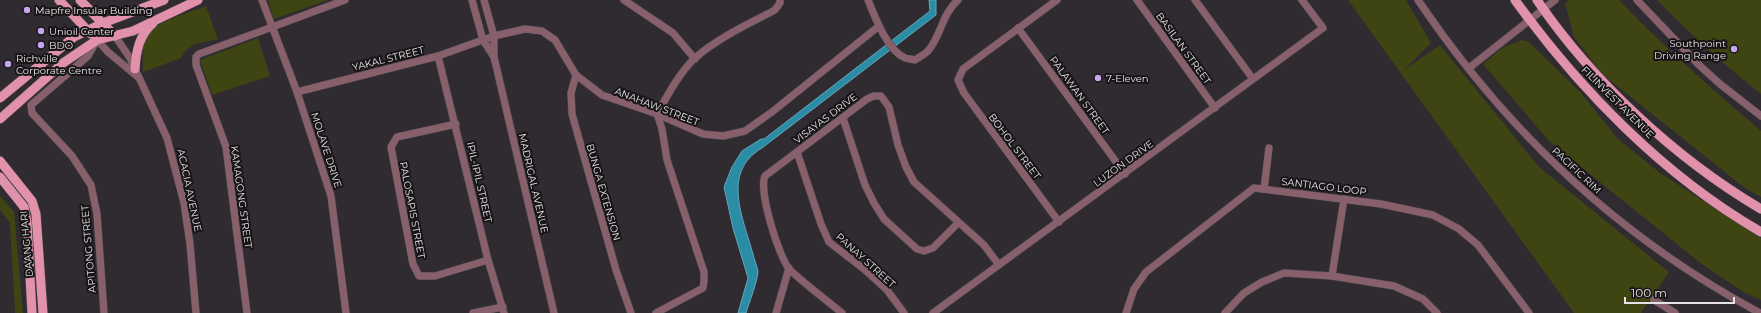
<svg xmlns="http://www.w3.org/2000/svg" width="1761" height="313" font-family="Montserrat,sans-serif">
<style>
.green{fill:#3e4512}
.water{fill:#2b8ca5;stroke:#63a6b8}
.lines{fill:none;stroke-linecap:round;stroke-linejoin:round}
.minor-casing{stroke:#4d484d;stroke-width:8}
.major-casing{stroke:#4d484d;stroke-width:10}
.minor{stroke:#87606c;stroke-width:7}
.major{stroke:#e192aa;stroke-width:9}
.poi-dot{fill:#c6a6f0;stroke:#171417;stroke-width:1.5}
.labels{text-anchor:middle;stroke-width:4;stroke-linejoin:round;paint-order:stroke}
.poi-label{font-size:10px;fill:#e6e2e6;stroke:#171417;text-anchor:start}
.street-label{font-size:10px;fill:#e6e2e6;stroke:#171417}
</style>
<rect width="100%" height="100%" fill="#302b30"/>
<!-- green -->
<g class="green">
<path d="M268,0H328L274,19Z"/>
<path d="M1348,0H1406L1431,43L1404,70L1440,45L1539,167L1669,272L1641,313H1574Z"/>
<path d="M1569,0H1619C1664,47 1712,89 1761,131V197L1745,188L1602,74L1574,37L1565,3Z"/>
<path d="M1657,0H1761V94C1724,65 1690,34 1657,0Z"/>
<path d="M206,6L218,39L195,44L186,50L181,58L143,72C143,61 141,46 147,35C154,22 191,12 206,6Z"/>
<path d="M258,38L270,76L212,95L200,60Z"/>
<path d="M1522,40L1529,42L1581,93L1618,139L1660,173L1761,238V300L1745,293L1703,265L1550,142L1483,64L1502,48Z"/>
<path d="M0,196L14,212L23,313H15L10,223L0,210Z"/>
</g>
<!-- water -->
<path class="water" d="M929,0H936V15L762,148C721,172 743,218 753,254C754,259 757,266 758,271C758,280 749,303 746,313H738L748,278L733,228L724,187L732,167L742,151L761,139H764L930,11Z"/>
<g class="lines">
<!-- minor casing -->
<g class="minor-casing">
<g id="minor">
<path d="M262,0L297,92L331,196L346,313"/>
<path d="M472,0L483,40L494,57"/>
<path d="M484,0L494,36V57L554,313"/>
<path d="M624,0L673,33L695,59"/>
<path d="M868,0C875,17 887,50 905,58C908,59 912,59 915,60C919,57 924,55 928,51C941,36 942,14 958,0"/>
<path d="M1057,0L963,69L958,80L964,93L1059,222"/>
<path d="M1137,0L1215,108"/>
<path d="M1195,0L1253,79"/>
<path d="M1418,0C1507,132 1620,238 1760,313"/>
<path d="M1637,0L1699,65L1720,84L1761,116"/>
<path d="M1018,28L1125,174"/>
<path d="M115,36L130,58L167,138L184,203L190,244L196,313"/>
<path d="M438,56L488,260L504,313"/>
<path d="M1469,68L1555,0"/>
<path d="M576,75L571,93L572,114L616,270L631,313"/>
<path d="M297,92L438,56L494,36L525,29L542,31L555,40L576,75L602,95L657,114L703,134L723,136L745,131L772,112L879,26"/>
<path d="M843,118L865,185L874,203L884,219L917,249L924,251L933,248L958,223"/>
<path d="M456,124L397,137L391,147L413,264L419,276H435L488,260"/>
<path d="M797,152L821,224L829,242L864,269L887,290L904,313"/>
<path d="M1264,189L1269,148"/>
<path d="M1332,276L1344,199"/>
<path d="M1654,300L1675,313"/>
<path d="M104,313L97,214L91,185L72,156L32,113L31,105L88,56L97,40L108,52L138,77"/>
<path d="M247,313L226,147L196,65V57L199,54L345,0"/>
<path d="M473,313L503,307"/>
<path d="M656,313L703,288L704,281V272L667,160L662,129L657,114C667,96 680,72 695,58C718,38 748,24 775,10L780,3V0"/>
<path d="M776,313L789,268"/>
<path d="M842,313C825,299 806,285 790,270C779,258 758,190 765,176L867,99L874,96H881L889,107L898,145L906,167L914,182L984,245L999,265"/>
<path d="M933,313L1323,28L1302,0"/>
<path d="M1126,313L1134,289L1146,272L1254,188L1381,204L1433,215L1459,229L1478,245L1529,313"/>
<path d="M1225,313L1244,293L1262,282L1284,273L1332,276L1394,286L1423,299L1437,313"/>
</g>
</g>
<!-- major casing -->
<g class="major-casing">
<g id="major">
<path d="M59,0L91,34"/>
<path d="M80,0L115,36"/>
<path d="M1515,0C1580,90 1664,176 1761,232"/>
<path d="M1537,0C1592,81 1676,159 1761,209"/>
<path d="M135,69C136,52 139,35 153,23"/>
<path d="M0,98L74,37L103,23L164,0"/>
<path d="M0,119L63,63L97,40L133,31L198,0"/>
<path d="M0,161L32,201L36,214L43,313"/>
<path d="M0,177L24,207L27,222L32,313"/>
</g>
</g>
<!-- minor -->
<use href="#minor" class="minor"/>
<!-- major -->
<use href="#major" class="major"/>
</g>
<!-- markers -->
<g class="poi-dot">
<circle cx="27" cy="10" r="4"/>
<circle cx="41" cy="31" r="4"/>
<circle cx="41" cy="45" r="4"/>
<circle cx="1734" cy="49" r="4"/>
<circle cx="8" cy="64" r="4"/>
<circle cx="1098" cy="78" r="4"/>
</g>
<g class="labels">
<!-- poi labels -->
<g class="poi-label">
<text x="35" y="14">Mapfre Insular Building</text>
<text x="49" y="35">Unioil Center</text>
<text x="1726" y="47" text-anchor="end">Southpoint<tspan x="1726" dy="12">Driving Range</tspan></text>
<text x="49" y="49">BDO</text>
<text x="16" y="62">Richville<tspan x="16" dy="12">Corporate Centre</tspan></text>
<text x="1106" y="82">7-Eleven</text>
</g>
<!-- street labels -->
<g class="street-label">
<text transform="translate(1184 48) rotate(54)" y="4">BASILAN STREET</text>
<text transform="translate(388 58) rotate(-14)" y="4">YAKAL STREET</text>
<text transform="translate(1080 95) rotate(54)" y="4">PALAWAN STREET</text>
<text transform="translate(1618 102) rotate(45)" y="4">FILINVEST AVENUE</text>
<text transform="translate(657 106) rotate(21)" y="4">ANAHAW STREET</text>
<text transform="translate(825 118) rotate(-37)" y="4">VISAYAS DRIVE</text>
<text transform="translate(1015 146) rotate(53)" y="4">BOHOL STREET</text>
<text transform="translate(327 150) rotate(72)" y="4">MOLAVE DRIVE</text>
<text transform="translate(1123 163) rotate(-36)" y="4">LUZON DRIVE</text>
<text transform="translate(1577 170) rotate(43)" y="4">PACIFIC RIM</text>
<text transform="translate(480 182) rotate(77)" y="4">IPIL-IPIL STREET</text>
<text transform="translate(534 183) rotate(77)" y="4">MADRIGAL AVENUE</text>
<text transform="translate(1324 186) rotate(7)" y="4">SANTIAGO LOOP</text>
<text transform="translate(190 190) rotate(78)" y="4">ACACIA AVENUE</text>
<text transform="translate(604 192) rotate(74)" y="4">BUNGA EXTENSION</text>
<text transform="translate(242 197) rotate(82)" y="4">KAMAGONG STREET</text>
<text transform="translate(413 210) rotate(79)" y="4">PALOSAPIS STREET</text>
<text transform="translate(26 244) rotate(-95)" y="4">DAANG HARI</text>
<text transform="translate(88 249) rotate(-95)" y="4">APITONG STREET</text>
<text transform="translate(866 260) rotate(42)" y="4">PANAY STREET</text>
</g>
</g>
<!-- scale -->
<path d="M1625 297v6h109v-6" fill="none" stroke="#e6e2e6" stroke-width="2"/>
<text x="1631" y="297" font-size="12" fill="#e6e2e6" stroke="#171417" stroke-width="3" paint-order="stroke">100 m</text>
</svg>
